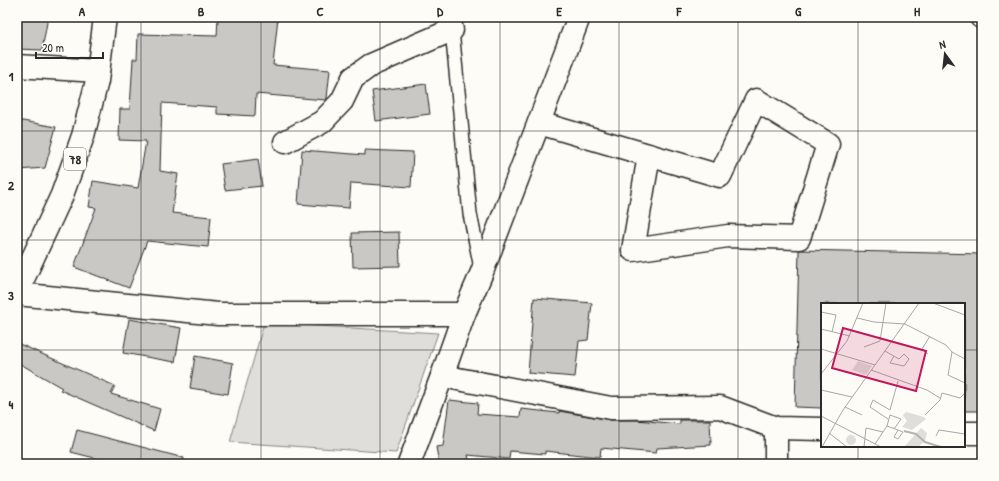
<svg xmlns="http://www.w3.org/2000/svg" width="999" height="481" font-family="'Patrick Hand',sans-serif">
<style>
.green{fill:#dfdeda;stroke:#858482}
.building{fill:#c9c8c4;stroke:#2b2b2b}
.lines{fill:none;stroke-linecap:round;stroke-linejoin:round}
.service-casing{stroke:#2b2b2b;stroke-width:16}
.minor-casing{stroke:#2b2b2b;stroke-width:25}
.primary-casing{stroke:#2b2b2b;stroke-width:25}
.service{stroke:#fdfcf7;stroke-width:13}
.minor{stroke:#fdfcf7;stroke-width:22}
.primary{stroke:#fdfcf7;stroke-width:22}
.grid{fill:none;stroke:#2b2b2b;stroke-width:1;stroke-opacity:0.55}
.labels{text-anchor:middle;stroke-width:3.5;stroke-linejoin:round;paint-order:stroke}
.shield{fill:#fdfcf7;stroke:#6a6a68;stroke-width:1}
.shield-label{font-size:13px;font-weight:bold;fill:#2b2b2b}
.inset-river{fill:none;stroke:#b5b4b1;stroke-width:2}
.inset-road{fill:none;stroke:#a9a8a5;stroke-width:1}
.view{fill:#c2185b;fill-opacity:0.15;stroke:#c2185b;stroke-width:2}
.inset-edge{fill:none;stroke:#2b2b2b;stroke-width:2}
.neatline{fill:none;stroke:#2b2b2b;stroke-width:1.5}
.grid-label{font-size:13px;text-anchor:middle;font-weight:bold;fill:#2b2b2b}
</style>
<rect width="100%" height="100%" fill="#fdfcf7"/>
<filter id="ink" filterUnits="userSpaceOnUse"><feTurbulence type="fractalNoise" baseFrequency=".025" numOctaves="2"/><feDisplacementMap in="SourceGraphic" scale="8" xChannelSelector="R" yChannelSelector="G"/><feConvolveMatrix kernelMatrix="1 2 1 2 8 2 1 2 1" color-interpolation-filters="sRGB"/></filter>
<g filter="url(#ink)">
<!-- green -->
<path class="green" d="M264,323L438,333L396,453L230,442Z"/>
<!-- building -->
<g class="building">
<path d="M17,17H48L42,50L17,49Z"/>
<path d="M218,17H278L273,65L330,70L327,98L325,100L256,94L255,116L217,114V107L162,103L160,171L178,174L172,213L211,217L208,247L147,241L129,288L74,267L96,208L89,207L93,181L138,188L146,141L119,140L120,109H130L133,59H137L138,34L217,36Z"/>
<path d="M426,84L430,114L376,121L372,91Z"/>
<path d="M17,120L56,127L45,168L17,170Z"/>
<path d="M302,150L365,155V150L413,152L411,187L351,183L349,208L298,204Z"/>
<path d="M258,159L262,186L225,190L221,164Z"/>
<path d="M399,232L400,266L353,267L352,233Z"/>
<path d="M799,250L982,254V411H964V304H822V408L795,407Z"/>
<path d="M534,298L592,303L588,340L579,341L575,377L528,373Z"/>
<path d="M129,319L181,328L175,362L123,353Z"/>
<path d="M17,343L115,386L111,394L160,409L154,431L60,390L62,388L17,362Z"/>
<path d="M195,356L233,363L228,394L190,388Z"/>
<path d="M449,400L478,403L477,414L520,417L521,409L559,413V411L611,420H636L680,424V420H710L711,445L657,448L656,453L601,448L600,457L545,451V454L510,451L509,459L468,455L470,464H439L436,447L443,446Z"/>
<path d="M77,430L184,458L183,464H118L71,452Z"/>
</g>
<g class="lines">
<!-- service casing -->
<g class="service-casing">
<path id="service" d="M452,30L470,214L481,268"/>
</g>
<!-- minor casing -->
<g class="minor-casing">
<g id="minor">
<path d="M981,17H982"/>
<path d="M17,66L98,71"/>
<path d="M539,123L720,176L756,100L828,144L799,238L728,236L633,250L649,155"/>
<path d="M285,142L322,122L342,101L353,78L371,65L452,30L449,17"/>
<path d="M17,294L218,314H464"/>
<path d="M442,376L611,408L720,407L776,428L822,429"/>
<path d="M964,433H982"/>
<path d="M409,464L442,376L464,314L482,272L579,17"/>
<path d="M776,464V428"/>
</g>
</g>
<!-- primary casing -->
<g class="primary-casing">
<path id="primary" d="M17,292L62,195L83,136L97,81L105,17"/>
</g>
<!-- service -->
<use href="#service" class="service"/>
<!-- minor -->
<use href="#minor" class="minor"/>
<!-- primary -->
<use href="#primary" class="primary"/>
</g>
</g>
<!-- grid -->
<path class="grid" d="M141,17V464M261,17V464M380,17V464M500,17V464M619,17V464M738,17V464M858,17V304M17,131H982M17,240H982M17,350H822M964,350H982M858,446V464"/>
<g class="labels">
<!-- shield labels -->
<rect class="shield" x="64" y="148" width="22" height="22" rx="3"/>
<g class="shield-label">
<text x="75" y="164">78</text>
</g>
</g>
<!-- overview -->
<g transform="translate(821 303)">
<rect width="144" height="144" fill="#fdfcf7"/>
<path d="M37,58L51,63L45,72L31,67ZM85,109L103,114L105,116L91,127L81,124L86,118L82,112ZM100,125L106,130L104,138L97,144L84,143ZM25 137a5 5 0 1 1 10 0a5 5 0 1 1-10 0Z" fill="#dfdeda"/>
<path class="inset-river" d="M83,128L95,131L104,139L120,144"/>
<path class="inset-road" d="M112,0L144,12M0,9L15,12L11,29M36,15L53,19L84,21L125,42L131,49L144,56M0,26L29,33M43,44L59,38L65,0M0,46L54,62M64,48L78,56L83,51L88,56L83,63L69,60L73,53M131,49L127,72L144,80M107,51L101,46L109,33M50,67L106,87L119,95M0,71L26,38L42,0M0,87L31,94M24,104L41,112M104,112L119,97L121,90L139,95L144,90V84M0,113L60,144M67,116L49,104L52,97L69,107L77,78M144,120V134M66,123L77,127L73,134L77,136L82,129L77,127M8,130L26,144M115,133L118,127L144,131M54,141L66,123L69,112L80,116L73,126M1,144L22,107L98,0M43,144L45,125L62,129"/>
<path class="view" d="M22,25L105,48L95,88L11,65Z"/>
<rect width="144" height="144" class="inset-edge"/>
</g>
<!-- margin -->
<rect width="999" height="481" fill="none" stroke="#fdfcf7" stroke-width="44"/>
<!-- north arrow -->
<g transform="translate(945 54) rotate(345)" stroke="#fdfcf7" stroke-width="3" paint-order="stroke">
<path d="M0-3L7 15L0 10L-7 15Z" fill="#2b2b2b"/>
<text y="-6" font-size="11" font-weight="bold" text-anchor="middle" fill="#2b2b2b">N</text>
</g>
<!-- scale -->
<path d="M36 52v6h67v-6" fill="none" stroke="#2b2b2b" stroke-width="2"/>
<text x="42" y="52" font-size="12" fill="#2b2b2b" stroke="#fdfcf7" stroke-width="3" paint-order="stroke">20 m</text>
<rect x="22" y="22" width="955" height="437" class="neatline"/>
<g class="grid-label">
<text x="82" y="16">A</text>
<text x="201" y="16">B</text>
<text x="320" y="16">C</text>
<text x="440" y="16">D</text>
<text x="559" y="16">E</text>
<text x="679" y="16">F</text>
<text x="798" y="16">G</text>
<text x="917" y="16">H</text>
<text x="11" y="81">1</text>
<text x="11" y="190">2</text>
<text x="11" y="300">3</text>
<text x="11" y="409">4</text>
</g>
</svg>
